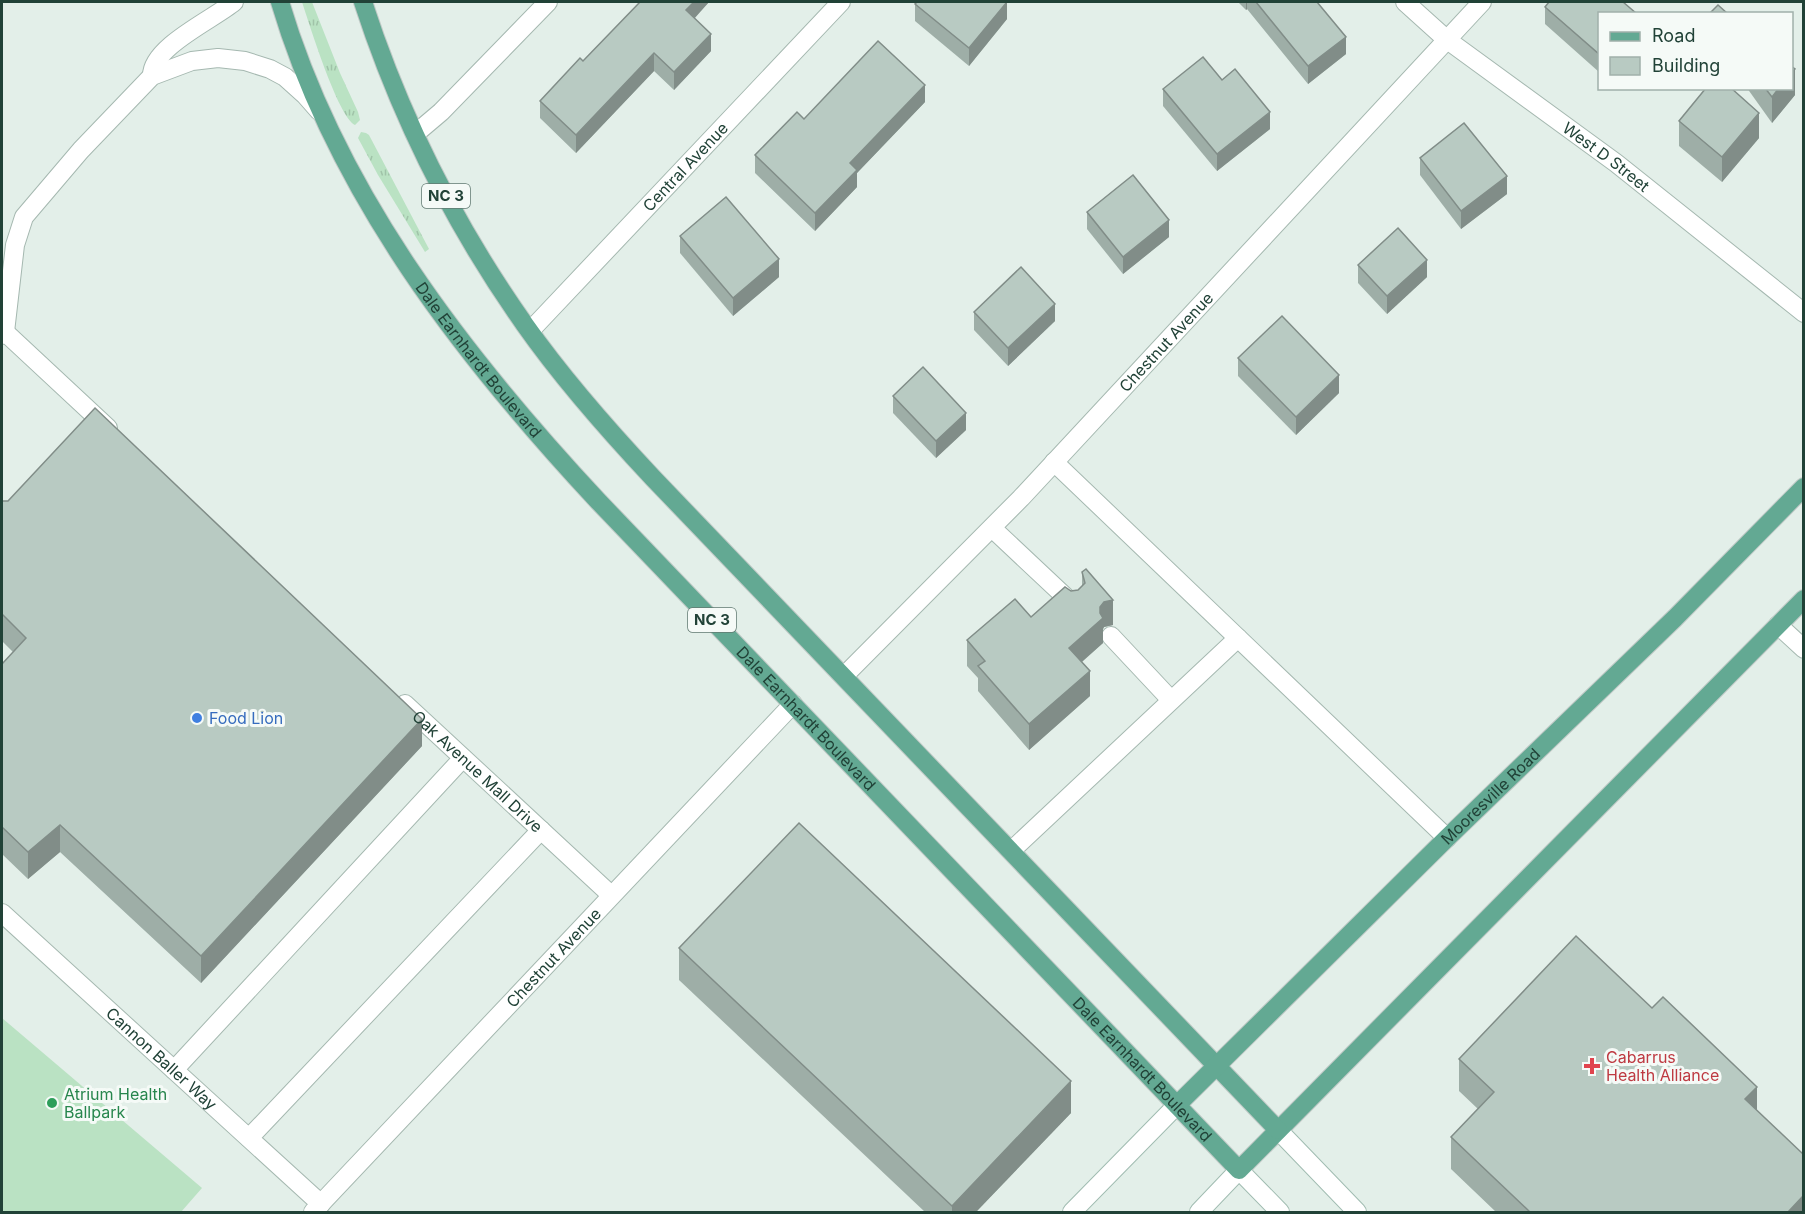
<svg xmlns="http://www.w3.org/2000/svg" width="1805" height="1214" font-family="Inter,sans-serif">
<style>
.grass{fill:url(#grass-tufts)}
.garden{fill:#bae2c3}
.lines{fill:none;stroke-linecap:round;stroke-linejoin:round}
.service-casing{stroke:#a5b8b0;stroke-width:20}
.minor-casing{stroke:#a5b8b0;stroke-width:20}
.secondary-casing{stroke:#a0bcb1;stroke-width:20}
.primary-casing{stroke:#c1cac7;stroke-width:20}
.service{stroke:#fff;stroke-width:18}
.minor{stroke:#fff;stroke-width:18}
.secondary{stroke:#fff;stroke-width:18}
.primary{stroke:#63a993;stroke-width:18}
.wall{fill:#9eaea7}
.shaded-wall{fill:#818d88}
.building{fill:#b8cac2;stroke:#818d88;stroke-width:1.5}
.shop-dot{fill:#3f7fe0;stroke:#f5faf7;stroke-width:2}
.health-dot{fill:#e0444e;stroke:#f5faf7;stroke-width:2}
.leisure-dot{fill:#2e9e5b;stroke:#f5faf7;stroke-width:2}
.labels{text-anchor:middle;stroke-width:6;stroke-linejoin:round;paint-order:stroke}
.shield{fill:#f5faf7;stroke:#617971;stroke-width:1.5}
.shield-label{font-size:15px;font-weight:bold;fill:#214237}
.street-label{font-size:16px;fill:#214237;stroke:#f5faf7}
.shop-label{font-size:16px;fill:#366cbe;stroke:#f5faf7;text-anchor:start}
.health-label{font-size:16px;fill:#be3a42;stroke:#f5faf7;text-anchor:start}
.leisure-label{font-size:16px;fill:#27864d;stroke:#f5faf7;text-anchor:start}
</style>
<defs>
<pattern id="grass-tufts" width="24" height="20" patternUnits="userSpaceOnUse" patternTransform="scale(1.5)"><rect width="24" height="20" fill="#bae2c3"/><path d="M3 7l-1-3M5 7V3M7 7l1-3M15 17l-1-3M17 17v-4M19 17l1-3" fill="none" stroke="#a0c3a8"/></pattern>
</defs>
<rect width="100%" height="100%" fill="#e3efe9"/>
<!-- grass -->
<g class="grass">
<path d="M302,2H312L340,73L358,112L360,120L355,125C338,117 309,23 302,2Z"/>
<path d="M361,132L366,133L369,135L429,249L425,252L378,175L358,138Z"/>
</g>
<!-- garden -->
<path class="garden" d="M2,1018L202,1188L181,1212H2Z"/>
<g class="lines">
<!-- service casing -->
<g class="service-casing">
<g id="service">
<path d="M415,134L441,112L548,2"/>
<path d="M1054,462L1447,838"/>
<path d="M992,528L1074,605"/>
<path d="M1778,625L1804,649"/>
<path d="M1111,636L1171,700"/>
<path d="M1011,851L1238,638"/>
<path d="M174,1070L463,758"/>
<path d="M249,1138L541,830"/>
</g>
</g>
<!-- minor casing -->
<g class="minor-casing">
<g id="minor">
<path id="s1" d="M1405,2L1446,39L1616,163L1804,313"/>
<path d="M152,76C151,47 214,19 234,2"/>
<path id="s2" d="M530,331L841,2"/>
<path d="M5,332L15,245L24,217L81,150L152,76L192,61L218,58L245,61L270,69L285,77L305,95L319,111"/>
<path d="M2,335L5,332L108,428"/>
<path id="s3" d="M844,676L1021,498L1482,2"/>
<path id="s4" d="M405,704L611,895"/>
<path id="s5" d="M2,913L321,1204"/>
<path id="s6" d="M313,1212L793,704"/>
</g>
</g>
<!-- secondary casing -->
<g class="secondary-casing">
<g id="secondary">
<path d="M1278,1130L1357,1212"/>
<path d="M1072,1212L1177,1105"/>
<path d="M1199,1212L1239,1170L1280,1212"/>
</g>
</g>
<!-- primary casing -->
<g class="primary-casing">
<g id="primary">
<path id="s7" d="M280,2C337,194 463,356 598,501L1239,1170L1804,599"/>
<path d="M363,2C400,116 455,226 525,325C563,379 608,430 653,478L1278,1130"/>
<path id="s8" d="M1177,1105L1447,838L1675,618L1804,487"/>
</g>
</g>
<!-- service -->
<use href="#service" class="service"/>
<!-- minor -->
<use href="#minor" class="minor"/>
<!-- secondary -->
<use href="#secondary" class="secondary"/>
<!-- primary -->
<use href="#primary" class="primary"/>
</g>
<!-- wall -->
<g class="wall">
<path d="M640,2H709L694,18L711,51L674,90L654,71L576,153L540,118V101L583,61Z"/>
<path d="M1238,2H1317L1346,54L1308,84L1247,9L1246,10Z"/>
<path d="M915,4L1007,19L969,66L915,21Z"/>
<path d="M1545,7L1599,14V72L1545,24Z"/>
<path d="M1222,80L1270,129L1217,171L1163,106V89Z"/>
<path d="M1747,88H1791L1795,95L1772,123Z"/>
<path d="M925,102L857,173V187L815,231L755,173V155L804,119Z"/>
<path d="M1679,121L1759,138L1722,182L1679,146Z"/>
<path d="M1420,158L1507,194L1461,229L1420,175Z"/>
<path d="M1087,212L1169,237L1123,274L1087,229Z"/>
<path d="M680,236L779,277L733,316L680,253Z"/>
<path d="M1358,265L1427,277L1387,314L1358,283Z"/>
<path d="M974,312L1055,321L1008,366L974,330Z"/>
<path d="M1238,358L1339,393L1296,435L1238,376Z"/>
<path d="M893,396L966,430L936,458L893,413Z"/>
<path d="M2,501L422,746L201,983L60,852L28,879L2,854V664L13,652L2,641Z"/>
<path d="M1082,572L1113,625L1104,627L1103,629V643L1082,662L1090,696L1029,750L978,691V678L967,666V640L1031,617L1071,591L1078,590L1082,586Z"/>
<path d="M679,948L1071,1113L976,1212H925L679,980Z"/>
<path d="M1459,1059L1757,1110L1803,1212H1496L1451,1169V1137L1478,1109L1459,1091Z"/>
</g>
<!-- shaded-wall -->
<g class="shaded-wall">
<path d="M694,2H709L686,28V10Z"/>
<path d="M1007,2V19L969,66V48Z"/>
<path d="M1246,2H1247V9L1246,10Z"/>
<path d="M711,34V51L674,90V72Z"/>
<path d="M1346,37V54L1308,84V66Z"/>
<path d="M654,53V71L576,153V135Z"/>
<path d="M1795,69V95L1772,123V97L1779,88H1791V74Z"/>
<path d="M925,85V102L857,173V187L815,231V213L850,163Z"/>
<path d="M1270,112V129L1217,171V154Z"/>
<path d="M1759,113V138L1722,182V157Z"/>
<path d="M1507,176V194L1461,229V211Z"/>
<path d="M1169,220V237L1123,274V257Z"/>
<path d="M779,259V277L733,316V298Z"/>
<path d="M1427,260V277L1387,314V296Z"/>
<path d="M1055,304V321L1008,366V348Z"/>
<path d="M1339,375V393L1296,435V417Z"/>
<path d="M966,413V430L936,458V441Z"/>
<path d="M1113,600V625L1104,627L1103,629V643L1069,673V648L1104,602Z"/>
<path d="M1090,671V696L1029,750V724Z"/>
<path d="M422,719V746L201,983V956Z"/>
<path d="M60,825V852L28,879V852Z"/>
<path d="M1071,1081V1113L976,1212H952V1206Z"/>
<path d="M1757,1087V1119L1745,1099Z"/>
<path d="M1803,1196V1212H1788Z"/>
</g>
<!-- building -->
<g class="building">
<path d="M640,2H694L686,10L711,34L674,72L654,53L576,135L540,101L580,58L583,61Z"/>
<path d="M917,2H1007L969,48L915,4Z"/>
<path d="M1256,2H1317L1346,37L1308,66Z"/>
<path d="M1549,2H1623L1637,14H1599V54L1545,7Z"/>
<path d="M1718,5L1728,14H1710V13Z"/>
<path d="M878,41L925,85L850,163L857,170L815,213L755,155L797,112L804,119Z"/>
<path d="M1203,57L1222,80L1235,69L1270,112L1217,154L1163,89Z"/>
<path d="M1791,66L1795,69L1791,74Z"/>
<path d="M1706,88H1731L1759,113L1722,157L1679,121Z"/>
<path d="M1765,88H1779L1772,97Z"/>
<path d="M1464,123L1507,176L1461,211L1420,158Z"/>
<path d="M1133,175L1169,220L1123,257L1087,212Z"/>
<path d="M726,197L779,259L733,298L680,236Z"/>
<path d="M1398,228L1427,260L1387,296L1358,265Z"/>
<path d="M1021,267L1055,304L1008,348L974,312Z"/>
<path d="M1282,316L1339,375L1296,417L1238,358Z"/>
<path d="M923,367L966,413L936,441L893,396Z"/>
<path d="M95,408L422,719L201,956L60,825L28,852L2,827V664L26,638L2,614V501H8Z"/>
<path d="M1086,569L1113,600L1104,602L1100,607V613L1103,618L1069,648L1090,671L1029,724L978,666L985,661L967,640L1015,599L1031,617L1065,587L1071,591L1078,590L1085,583L1082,572Z"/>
<path d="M799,823L1071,1081L952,1206L679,948Z"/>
<path d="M1576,936L1652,1008L1663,997L1757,1087L1745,1099L1803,1154V1196L1788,1212H1530L1451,1137L1494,1092L1459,1059Z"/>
</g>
<!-- markers -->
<circle class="shop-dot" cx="197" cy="718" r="6"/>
<path class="health-dot" d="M1589 1057h6v6h6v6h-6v6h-6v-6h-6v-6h6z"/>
<circle class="leisure-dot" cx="52" cy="1103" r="6"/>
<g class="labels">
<!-- shield labels -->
<g class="shield">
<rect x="422" y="184" width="48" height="24" rx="4.5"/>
<rect x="688" y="608" width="48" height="24" rx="4.5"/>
</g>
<g class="shield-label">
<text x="446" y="201">NC 3</text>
<text x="712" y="625">NC 3</text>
</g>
<!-- street labels -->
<g class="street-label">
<text dy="6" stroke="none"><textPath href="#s1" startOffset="254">West D Street</textPath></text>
<text dy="6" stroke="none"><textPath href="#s2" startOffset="226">Central Avenue</textPath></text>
<text dy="6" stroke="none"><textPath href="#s3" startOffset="464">Chestnut Avenue</textPath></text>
<text dy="6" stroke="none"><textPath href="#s7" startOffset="412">Dale Earnhardt Boulevard</textPath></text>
<text dy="6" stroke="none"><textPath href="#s7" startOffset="898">Dale Earnhardt Boulevard</textPath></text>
<text dy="6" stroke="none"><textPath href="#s4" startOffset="99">Oak Avenue Mall Drive</textPath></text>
<text dy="6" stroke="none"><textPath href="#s8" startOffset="440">Mooresville Road</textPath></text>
<text dy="6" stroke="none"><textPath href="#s6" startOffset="350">Chestnut Avenue</textPath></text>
<text dy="6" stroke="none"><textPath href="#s5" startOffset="216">Cannon Baller Way</textPath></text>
<text dy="6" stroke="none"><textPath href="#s7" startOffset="1384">Dale Earnhardt Boulevard</textPath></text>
</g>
<!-- shop labels -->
<g class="shop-label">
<text x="209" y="724">Food Lion</text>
</g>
<!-- health labels -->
<g class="health-label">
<text x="1606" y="1063">Cabarrus<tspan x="1606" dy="18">Health Alliance</tspan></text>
</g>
<!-- leisure labels -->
<g class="leisure-label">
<text x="64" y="1100">Atrium Health<tspan x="64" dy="18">Ballpark</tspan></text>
</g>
</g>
<!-- border -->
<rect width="1805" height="1214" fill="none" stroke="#214237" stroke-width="6"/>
<!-- legend -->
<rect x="1598" y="12" width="195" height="78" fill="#f5faf7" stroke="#a0b0aa" stroke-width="1.5"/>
<rect x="1610" y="32" width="30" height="9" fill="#63a993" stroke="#a0b0aa" stroke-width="1.5"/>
<text x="1652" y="42" font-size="18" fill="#214237">Road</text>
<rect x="1610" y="57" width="30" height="18" fill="#b8cac2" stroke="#a0b0aa" stroke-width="1.5"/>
<text x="1652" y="72" font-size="18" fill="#214237">Building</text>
</svg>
